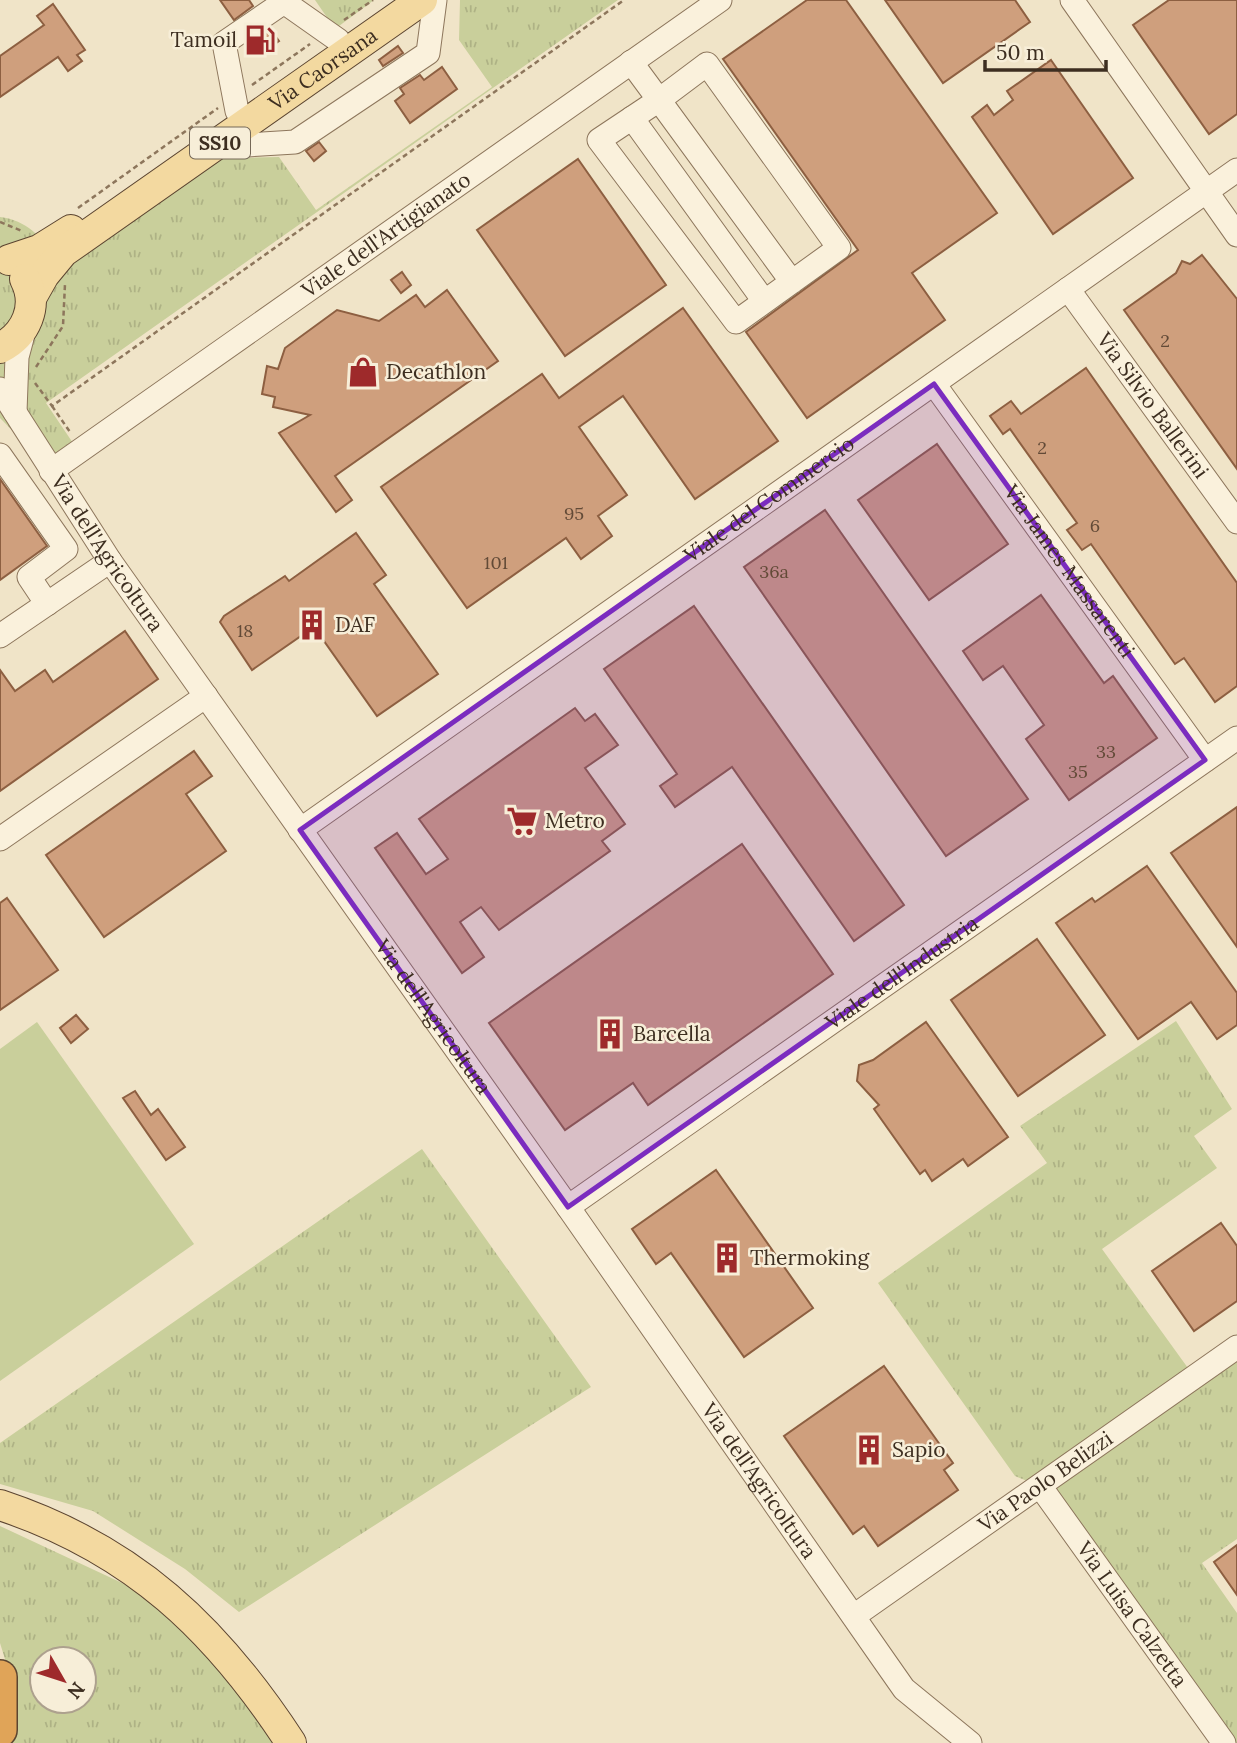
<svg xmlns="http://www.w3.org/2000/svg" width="1237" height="1743" font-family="Lora,serif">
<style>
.grass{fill:url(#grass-tufts);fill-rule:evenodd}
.green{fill:#c9cf9b}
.building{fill:#cf9f7d;stroke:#8d5f41;stroke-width:2}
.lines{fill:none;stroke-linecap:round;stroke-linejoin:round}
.minor-casing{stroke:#8d765c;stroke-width:25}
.major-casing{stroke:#5b4430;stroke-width:32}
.highway-casing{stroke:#5b4430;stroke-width:36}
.path{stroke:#8d765c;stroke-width:2.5;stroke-dasharray:5 3.5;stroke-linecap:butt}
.minor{stroke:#faf1dc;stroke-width:23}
.major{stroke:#f3d9a0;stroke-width:30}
.highway{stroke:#e0a458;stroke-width:33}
.marked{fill:#7b2cbf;fill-opacity:0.2;stroke:#7b2cbf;stroke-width:5;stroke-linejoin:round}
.labels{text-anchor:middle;stroke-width:5;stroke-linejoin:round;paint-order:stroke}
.number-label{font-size:18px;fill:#624a37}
.shield{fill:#f7eed8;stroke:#756857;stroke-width:2}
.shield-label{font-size:19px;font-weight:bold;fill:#3d2e20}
.poi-label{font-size:21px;fill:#3d2e20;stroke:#f7eed8;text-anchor:start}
.street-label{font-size:21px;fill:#3d2e20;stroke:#f7eed8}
</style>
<defs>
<pattern id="grass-tufts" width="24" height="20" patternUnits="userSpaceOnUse" patternTransform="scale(1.75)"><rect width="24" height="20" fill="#c9cf9b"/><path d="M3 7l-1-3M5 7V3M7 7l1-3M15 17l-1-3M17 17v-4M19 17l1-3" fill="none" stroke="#aeb285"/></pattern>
</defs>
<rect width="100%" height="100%" fill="#f0e4c8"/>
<!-- grass -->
<g class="grass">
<path d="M315,0H374L335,29Z"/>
<path d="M460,0H618L46,403L77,449L52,471L0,418V217C32,221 45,243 64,267L219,158L279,157L316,210L492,87L459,40Z"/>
<path d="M1176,1021L1232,1109L1194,1136L1217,1168L1102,1249L1193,1375L1237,1345V1539L1202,1563L1237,1613V1743H1225L1040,1486L1015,1476L878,1283L1047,1163L1020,1126Z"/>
<path d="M422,1149L591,1387L239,1612L185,1569L93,1511L0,1484V1443Z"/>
<path d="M0,1526L135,1589L214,1660L273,1743H6L9,1672L0,1643ZM42,1659H84V1701H42Z"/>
</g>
<!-- green -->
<path class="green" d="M37,1022L194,1244L0,1381V1049Z"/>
<!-- building -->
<g class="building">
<path d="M220,0H249L253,6L234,20Z"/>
<path d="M807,0H846L997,213L912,273L945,320L807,418L746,332L858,250L723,59Z"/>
<path d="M885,0H1015L1030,22L943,83Z"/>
<path d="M1169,0H1237V114L1209,134L1133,25Z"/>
<path d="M53,4L85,50L77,55L82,61L68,71L58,57L0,97V56L44,25L37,16Z"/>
<path d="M270,29L279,41L259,55L250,42Z"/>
<path d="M398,46L403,53L383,66L379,60Z"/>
<path d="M1051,60L1133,178L1053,234L972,117L987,105L994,115L1013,100L1007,91Z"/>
<path d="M442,67L457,89L410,123L395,101L404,94L400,88L420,75L424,80Z"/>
<path d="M319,142L326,151L314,161L306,151Z"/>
<path d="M578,159L666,285L565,356L477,230Z"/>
<path d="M1202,255L1237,299V469L1124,310L1176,273L1182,261L1190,264Z"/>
<path d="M402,272L411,285L401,293L391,280Z"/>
<path d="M447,290L498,361L335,476L352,500L336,512L279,433L310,415L273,407L275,397L262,394L267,366L278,369L285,348L337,310L379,321L416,295L425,307Z"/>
<path d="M683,308L778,441L695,499L623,396L579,427L627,495L598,516L612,536L581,559L566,538L467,608L381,487L542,374L559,398Z"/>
<path d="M1086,368L1237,583V686L1215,702L1184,658L1175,664L1091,544L1082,550L1067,530L1077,523L1010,429L1003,434L990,416L1011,401L1021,414Z"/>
<path d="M937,444L1008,544L929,600L858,500Z"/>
<path d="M0,479L47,546L0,580Z"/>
<path d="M825,510L1028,799L946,856L744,567Z"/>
<path d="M356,533L386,575L374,584L438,674L377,716L314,627L252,670L220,622L224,616L285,576L289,581Z"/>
<path d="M1041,595L1104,683L1113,676L1157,738L1069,800L1026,739L1044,725L1003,666L983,680L963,651Z"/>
<path d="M694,606L904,905L854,941L732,767L675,807L660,786L677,774L604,669Z"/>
<path d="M125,631L158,679L0,791V670L15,691L45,670L53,682Z"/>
<path d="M575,708L585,721L595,714L618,745L585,768L625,824L602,841L610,851L499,930L481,907L460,922L484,957L462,973L375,848L397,833L426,874L448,859L419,819Z"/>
<path d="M194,751L212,776L186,794L226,851L104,937L46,855Z"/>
<path d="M1237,807V947L1171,853Z"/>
<path d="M742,844L833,974L648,1105L633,1083L565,1130L489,1023Z"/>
<path d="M1147,866L1237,993V1025L1217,1039L1191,1002L1138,1039L1056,923L1092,898L1095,902Z"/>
<path d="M7,898L58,970L0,1010V903Z"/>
<path d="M1037,939L1105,1035L1018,1096L951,1000Z"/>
<path d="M76,1015L88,1029L71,1043L60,1028Z"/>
<path d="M926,1022L1008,1137L968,1166L963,1159L932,1181L925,1170L920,1174L874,1109L879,1105L857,1081L859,1065L873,1060Z"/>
<path d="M135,1091L151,1115L158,1109L185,1147L166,1160L123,1098Z"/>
<path d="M716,1170L813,1308L744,1357L671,1253L656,1264L632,1229Z"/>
<path d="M1221,1223L1237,1246V1301L1194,1331L1152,1271Z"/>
<path d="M884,1366L953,1463L944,1470L958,1490L878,1546L864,1526L853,1534L784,1436Z"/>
<path d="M1237,1545V1595L1214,1562Z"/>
</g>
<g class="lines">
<!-- minor casing -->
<g class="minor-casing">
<g id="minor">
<path d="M1072,0L1237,235"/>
<path d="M631,62L659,100L599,140L736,322L839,248L707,64L659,100L792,282"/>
<path d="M237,111L224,43L284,2L338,40"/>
<path d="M632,118L764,301"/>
<path d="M214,147L295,142L428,53L435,0"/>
<path id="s1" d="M1068,289L1237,522"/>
<path id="s2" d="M934,384L1205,760"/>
<path id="s3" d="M0,389L110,561L568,1207L883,1659L904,1689L970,1743"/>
<path d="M15,412L17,357L25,327"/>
<path d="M0,455L66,549L29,577L47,604"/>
<path id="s4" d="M51,471L720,0"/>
<path d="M0,636L110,561"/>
<path id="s5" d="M300,830L1237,170"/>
<path d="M0,839L206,696"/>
<path id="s6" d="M568,1207L1237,738"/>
<path id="s7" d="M1040,1486L1224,1743"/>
<path id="s8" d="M854,1616L1237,1347"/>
</g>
</g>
<!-- major casing -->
<g class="major-casing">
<g id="major">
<path d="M9,260L39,250L71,230"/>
<path id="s9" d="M31,298L44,275L63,252L422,0"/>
<path d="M0,348C26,335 39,306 25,279"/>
<path d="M0,1505C133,1549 216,1628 291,1743"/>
</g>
</g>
<!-- highway casing -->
<g class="highway-casing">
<path id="highway" d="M0,1677V1730"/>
</g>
<!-- path -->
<g class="path">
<path d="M344,20L373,0"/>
<path d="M252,85L310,44"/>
<path d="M78,208L218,108"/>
<path d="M0,222L22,231"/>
<path d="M36,367L63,326L65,284"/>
<path d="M35,383L52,406L624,0"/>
<path d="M52,406L70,432"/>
</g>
<!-- minor -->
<use href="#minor" class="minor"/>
<!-- major -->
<use href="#major" class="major"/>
<!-- highway -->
<use href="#highway" class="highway"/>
</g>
<!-- marked area -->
<path class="marked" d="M934,384L1205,760L568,1207L300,830Z"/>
<!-- icons -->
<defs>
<g id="fuel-bare" transform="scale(2.415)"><path d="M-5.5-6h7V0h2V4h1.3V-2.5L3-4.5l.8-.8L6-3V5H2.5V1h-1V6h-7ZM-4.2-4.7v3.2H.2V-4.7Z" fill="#9e2a2b" stroke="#f7eed8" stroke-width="2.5" paint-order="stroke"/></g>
<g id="shop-bare" transform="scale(2.415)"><path d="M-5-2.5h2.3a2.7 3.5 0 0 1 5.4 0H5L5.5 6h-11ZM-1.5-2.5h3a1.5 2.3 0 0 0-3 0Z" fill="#9e2a2b" stroke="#f7eed8" stroke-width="2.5" paint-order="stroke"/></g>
<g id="building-bare" transform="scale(2.415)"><path d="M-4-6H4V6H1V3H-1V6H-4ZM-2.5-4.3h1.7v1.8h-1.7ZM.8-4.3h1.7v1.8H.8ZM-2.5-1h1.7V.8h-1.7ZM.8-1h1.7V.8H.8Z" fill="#9e2a2b" stroke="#f7eed8" stroke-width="2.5" paint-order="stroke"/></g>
<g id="supermarket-bare" transform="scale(2.415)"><path d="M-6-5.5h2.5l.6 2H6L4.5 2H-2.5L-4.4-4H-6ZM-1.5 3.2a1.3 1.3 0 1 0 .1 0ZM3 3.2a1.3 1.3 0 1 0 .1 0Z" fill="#9e2a2b" stroke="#f7eed8" stroke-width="2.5" paint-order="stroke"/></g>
</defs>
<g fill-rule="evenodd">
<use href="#fuel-bare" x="260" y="40"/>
<use href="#shop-bare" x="363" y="372"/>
<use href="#building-bare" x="312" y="625"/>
<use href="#supermarket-bare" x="522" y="821"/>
<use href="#building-bare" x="610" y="1034"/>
<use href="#building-bare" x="727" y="1258"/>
<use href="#building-bare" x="869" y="1450"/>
</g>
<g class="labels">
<!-- number labels -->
<g class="number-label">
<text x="1165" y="347">2</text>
<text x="1042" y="454">2</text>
<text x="574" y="520">95</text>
<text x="1095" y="532">6</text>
<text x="496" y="569">101</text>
<text x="774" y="578">36a</text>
<text x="245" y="637">18</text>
<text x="1106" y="758">33</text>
<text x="1078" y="778">35</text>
</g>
<!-- shield labels -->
<rect class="shield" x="190" y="127.5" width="60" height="31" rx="5"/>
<g class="shield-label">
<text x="220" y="150">SS10</text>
</g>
<!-- poi labels -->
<g class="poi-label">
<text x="237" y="47" text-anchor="end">Tamoil</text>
<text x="386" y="379">Decathlon</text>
<text x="335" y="632">DAF</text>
<text x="545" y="828">Metro</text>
<text x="633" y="1041">Barcella</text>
<text x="750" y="1265">Thermoking</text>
<text x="892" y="1457">Sapio</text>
</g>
<!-- street labels -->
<g class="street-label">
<text dy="7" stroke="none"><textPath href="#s9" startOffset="374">Via Caorsana</textPath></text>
<text dy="7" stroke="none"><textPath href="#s4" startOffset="410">Viale dell'Artigianato</textPath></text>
<text dy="7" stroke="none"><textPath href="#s1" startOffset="144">Via Silvio Ballerini</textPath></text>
<text dy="7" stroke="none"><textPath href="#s5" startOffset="574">Viale del Commercio</textPath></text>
<text dy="7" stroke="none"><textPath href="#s3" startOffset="196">Via dell'Agricoltura</textPath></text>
<text dy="7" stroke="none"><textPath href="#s2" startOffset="231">Via James Massarenti</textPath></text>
<text dy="7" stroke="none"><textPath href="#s6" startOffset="408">Viale dell'Industria</textPath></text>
<text dy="7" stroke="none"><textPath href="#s3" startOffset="763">Via dell'Agricoltura</textPath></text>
<text dy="7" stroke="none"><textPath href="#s3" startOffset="1330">Via dell'Agricoltura</textPath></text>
<text dy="7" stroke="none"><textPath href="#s8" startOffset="234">Via Paolo Belizzi</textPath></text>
<text dy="7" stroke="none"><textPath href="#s7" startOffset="158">Via Luisa Calzetta</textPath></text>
</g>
</g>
<!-- north arrow -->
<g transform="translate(63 1680) rotate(129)"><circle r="33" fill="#f7eed8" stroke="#ada18e" stroke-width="2"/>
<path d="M0-5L12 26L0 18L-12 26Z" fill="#9e2a2b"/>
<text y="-10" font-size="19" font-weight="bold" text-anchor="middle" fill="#3d2e20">N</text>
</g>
<!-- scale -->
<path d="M985 60v10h121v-10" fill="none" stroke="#3d2e20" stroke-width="3.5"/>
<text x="996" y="60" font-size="21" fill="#3d2e20" stroke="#f7eed8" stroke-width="5" paint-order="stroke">50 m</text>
</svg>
